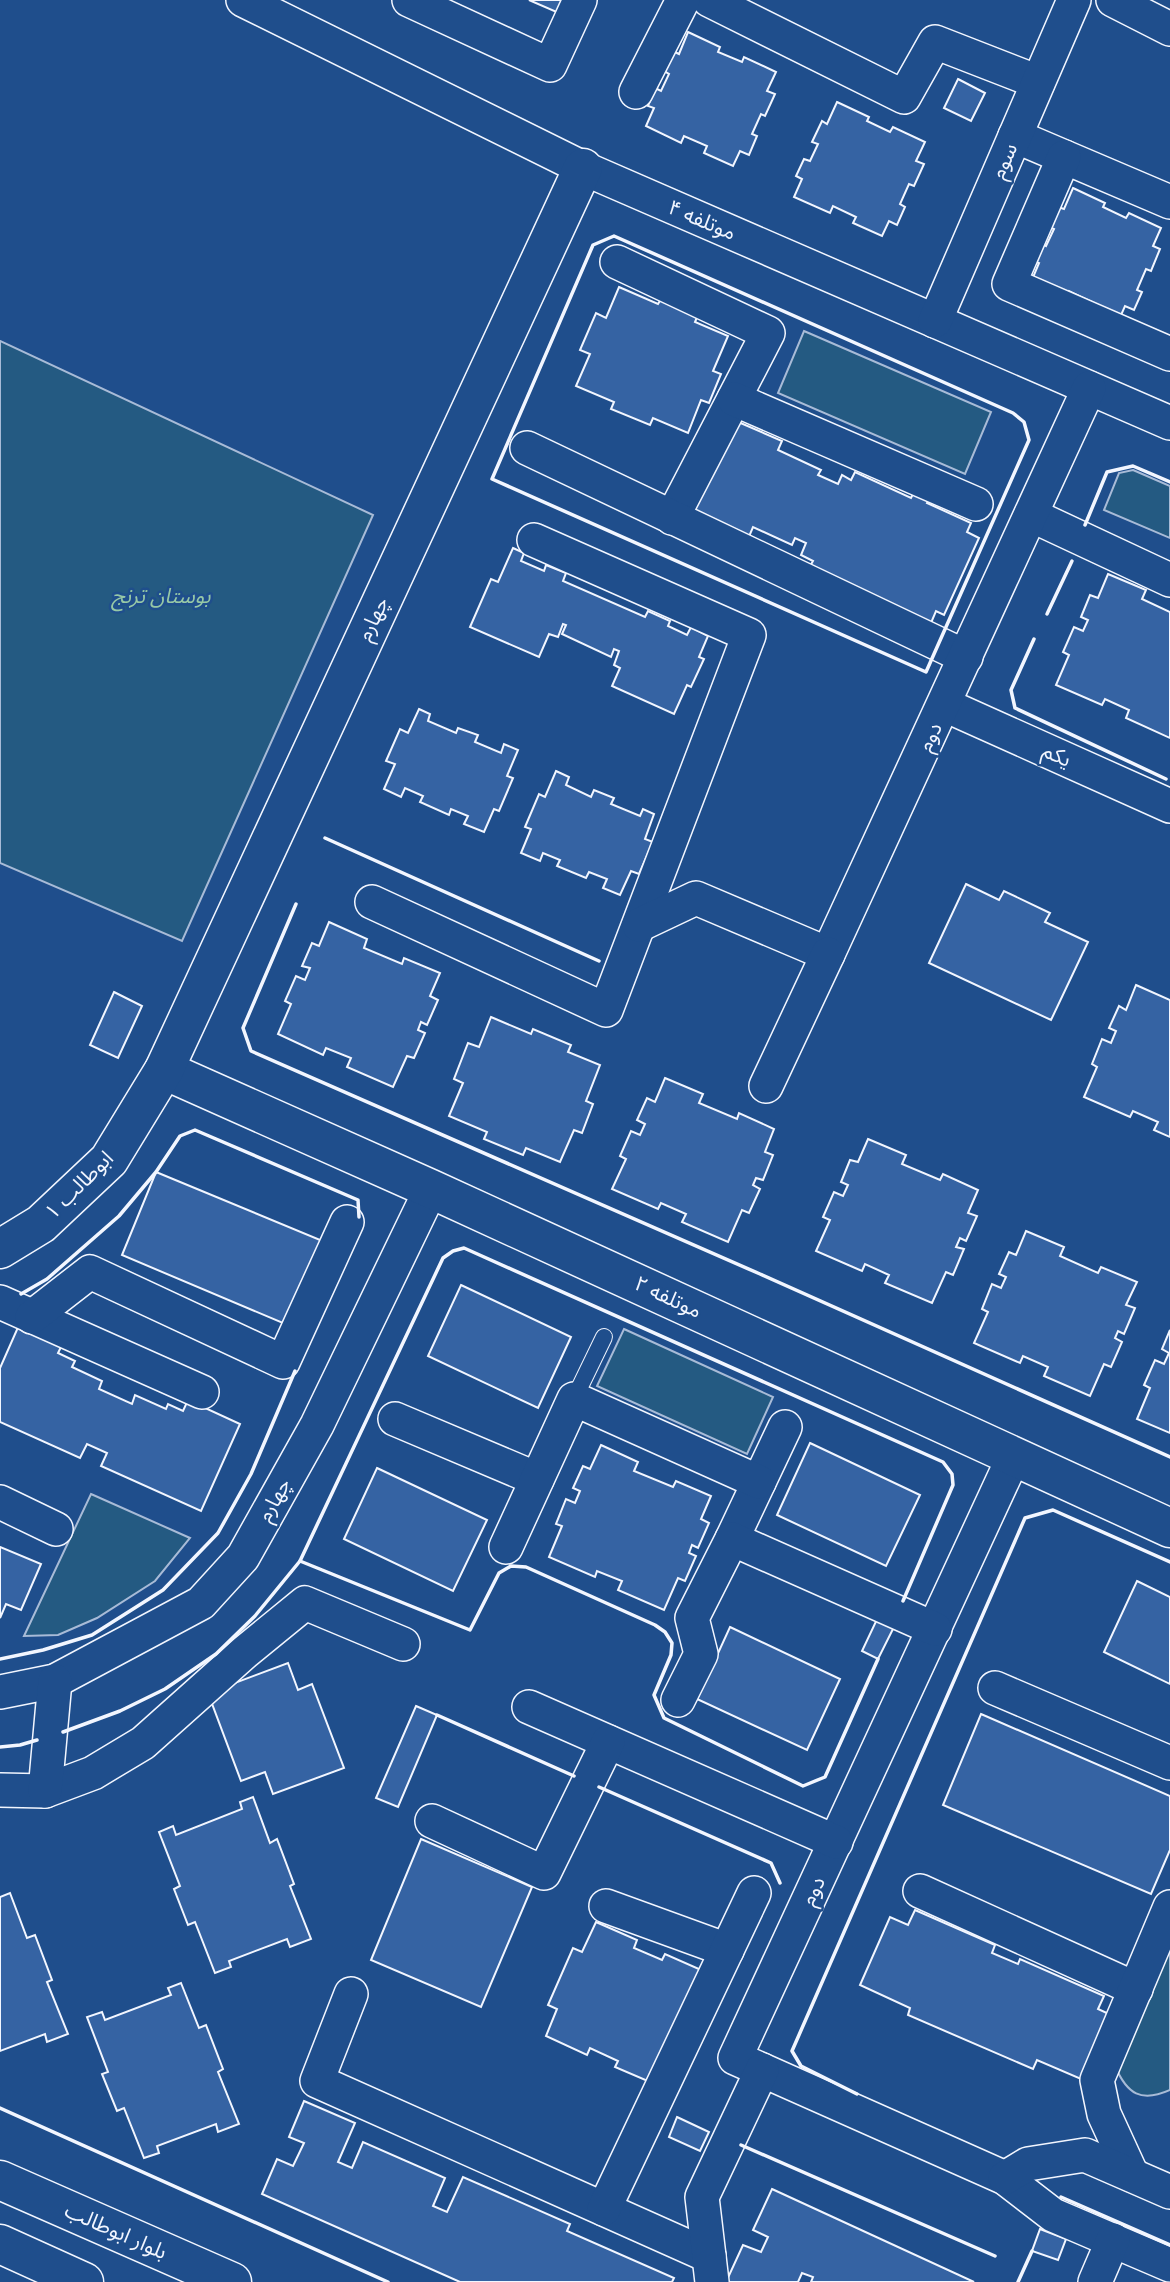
<svg xmlns="http://www.w3.org/2000/svg" width="1170" height="2282" font-family="Spectral,'Noto Sans Arabic',serif">
<style>
.green{fill:#245a82;stroke:#a8bbd7;stroke-width:2}
.building{fill:#3563a3;stroke:#f2f6ff;stroke-width:2}
.lines{fill:none;stroke-linecap:round;stroke-linejoin:round}
.lane-casing{stroke:#f2f6ff;stroke-width:18}
.street-casing{stroke:#f2f6ff;stroke-width:36}
.secondary-casing{stroke:#f2f6ff;stroke-width:41}
.lane{stroke:#1f4e8c;stroke-width:16}
.street{stroke:#1f4e8c;stroke-width:33}
.secondary{stroke:#1f4e8c;stroke-width:38}
.wall{stroke:#f2f6ff;stroke-width:3.5}
.labels{text-anchor:middle;stroke-width:5;stroke-linejoin:round;paint-order:stroke}
.street-label{font-size:21px;fill:#f2f6ff;stroke:#1f4e8c}
.park-label{font-size:21px;font-style:italic;fill:#97c8a6;stroke:#1f4e8c}
</style>
<rect width="100%" height="100%" fill="#1f4e8c"/>
<!-- green -->
<g class="green">
<path d="M804,331L991,412L965,474L778,393Z"/>
<path d="M0,341L373,515L182,941L0,863Z"/>
<path d="M1133,470L1170,486V538L1104,510L1119,473Z"/>
<path d="M624,1329L773,1397L747,1454L597,1386Z"/>
<path d="M91,1494L190,1538L155,1581L97,1618L58,1635L24,1636Z"/>
<path d="M1170,1931V2090C1141,2103 1127,2094 1115,2066Z"/>
</g>
<!-- building -->
<g class="building">
<path d="M529,0H575L568,17Z"/>
<path d="M688,32L720,47L718,52L742,62L744,57L776,72L767,91L775,94L765,116L761,114L752,134L757,136L749,155L740,151L733,166L704,153L707,146L684,136L681,143L646,126L654,108L648,106L655,88L661,91L669,74L664,71L673,51L679,54Z"/>
<path d="M958,79L985,93L971,121L944,108Z"/>
<path d="M837,102L869,117L867,121L890,132L893,127L925,142L916,161L924,164L914,186L909,184L900,204L905,207L897,225L889,221L882,236L853,223L856,217L833,206L830,213L794,197L802,179L796,176L804,159L810,161L818,144L812,142L822,121L827,124Z"/>
<path d="M1073,188L1105,203L1103,207L1126,218L1129,213L1161,228L1153,246L1160,249L1151,271L1146,269L1137,290L1142,292L1134,310L1125,306L1118,322L1090,308L1092,302L1069,291L1066,298L1031,282L1039,263L1033,261L1041,243L1046,246L1054,229L1049,227L1058,207L1064,209Z"/>
<path d="M619,287L658,304L661,299L698,315L695,322L728,336L713,371L721,374L709,403L701,400L688,433L653,418L650,425L611,409L614,402L576,386L590,354L580,350L596,313L606,318Z"/>
<path d="M729,418L782,441L778,450L821,470L818,475L838,484L842,475L851,480L855,472L911,498L916,488L931,495L927,503L971,523L967,532L979,538L944,615L936,611L931,623L809,568L813,561L801,555L806,543L795,538L792,545L753,527L748,539L687,511Z"/>
<path d="M513,548L524,553L521,561L544,571L546,565L566,573L563,581L645,617L648,611L670,621L668,626L687,635L691,627L708,636L699,657L704,659L691,687L687,685L674,714L612,686L620,668L614,665L619,651L614,649L611,657L562,634L566,625L563,624L558,637L549,634L539,657L470,627L491,579L498,582Z"/>
<path d="M1108,574L1146,590L1142,599L1170,612V738L1126,718L1129,710L1105,699L1102,705L1056,685L1069,655L1063,652L1074,627L1083,631L1088,620L1081,617L1090,595L1098,598Z"/>
<path d="M419,709L430,714L428,721L456,733L458,728L478,735L475,742L501,753L504,744L518,750L507,776L513,778L499,811L494,809L484,832L464,824L468,816L451,809L449,815L420,802L423,796L405,788L401,797L384,789L395,764L386,761L400,729L408,733Z"/>
<path d="M556,771L569,777L566,785L591,797L594,790L614,798L611,804L640,816L643,809L654,814L645,839L653,842L639,874L631,871L620,895L603,888L607,879L589,872L586,878L557,866L560,860L543,853L540,861L521,853L531,829L525,827L539,794L545,797Z"/>
<path d="M966,884L999,900L1004,891L1050,913L1045,922L1088,942L1051,1020L929,963Z"/>
<path d="M329,922L367,939L364,948L402,964L404,958L440,973L430,996L438,1000L427,1025L421,1022L418,1030L425,1033L414,1058L407,1056L393,1087L347,1067L351,1058L326,1048L323,1055L278,1034L291,1004L285,1001L296,976L305,980L310,968L302,966L312,943L319,946Z"/>
<path d="M1136,985L1170,1000V1137L1154,1130L1158,1122L1133,1111L1130,1117L1084,1097L1097,1067L1092,1064L1102,1039L1111,1043L1116,1031L1109,1028L1119,1006L1126,1010Z"/>
<path d="M114,992L142,1006L118,1058L90,1045Z"/>
<path d="M491,1017L531,1034L533,1029L571,1045L568,1052L600,1065L586,1101L593,1104L582,1133L574,1130L560,1162L526,1148L523,1155L484,1139L487,1132L449,1116L463,1083L454,1079L468,1043L479,1047Z"/>
<path d="M665,1078L703,1094L699,1103L737,1119L739,1113L774,1129L765,1152L773,1155L763,1180L756,1178L753,1185L760,1189L749,1213L742,1210L728,1242L682,1222L686,1214L661,1203L658,1209L612,1189L626,1159L620,1156L631,1131L640,1135L645,1124L637,1120L647,1098L655,1102Z"/>
<path d="M868,1139L906,1155L902,1164L940,1180L943,1174L978,1190L968,1213L977,1216L966,1241L960,1238L956,1247L964,1249L953,1275L946,1272L932,1303L885,1283L889,1275L865,1264L862,1271L816,1251L830,1220L823,1217L834,1192L843,1196L848,1185L841,1182L850,1160L858,1162Z"/>
<path d="M156,1172L325,1242L290,1326L122,1255Z"/>
<path d="M1026,1231L1064,1247L1060,1256L1098,1273L1101,1267L1137,1282L1126,1305L1135,1308L1124,1334L1118,1331L1115,1338L1122,1342L1111,1367L1104,1364L1090,1396L1044,1376L1048,1367L1023,1356L1020,1363L974,1343L988,1312L982,1309L992,1284L1001,1288L1006,1277L999,1274L1009,1252L1016,1255Z"/>
<path d="M461,1285L571,1337L538,1408L428,1356Z"/>
<path d="M19,1325L62,1345L58,1353L75,1361L72,1367L102,1381L99,1389L132,1404L135,1395L166,1409L168,1404L183,1411L188,1400L240,1424L201,1511L101,1466L107,1453L87,1444L80,1458L0,1422V1368Z"/>
<path d="M1170,1330V1433L1137,1419L1150,1388L1144,1385L1155,1360L1164,1364L1169,1353L1162,1349Z"/>
<path d="M810,1443L920,1495L886,1566L777,1515Z"/>
<path d="M601,1445L638,1462L634,1471L673,1487L676,1481L711,1496L701,1519L709,1523L698,1548L692,1545L689,1553L696,1556L685,1581L678,1578L664,1610L618,1590L622,1581L597,1571L595,1577L549,1557L562,1526L556,1524L566,1499L575,1503L580,1491L573,1488L583,1466L590,1469Z"/>
<path d="M377,1468L487,1520L453,1591L344,1539Z"/>
<path d="M0,1547L41,1564L21,1610L6,1604L0,1618Z"/>
<path d="M1137,1581L1170,1597V1684L1104,1652Z"/>
<path d="M879,1615L896,1623L878,1659L862,1651Z"/>
<path d="M730,1627L840,1679L807,1750L697,1699Z"/>
<path d="M288,1663L298,1690L312,1684L344,1768L273,1794L265,1772L241,1781L208,1693Z"/>
<path d="M416,1706L437,1715L398,1807L376,1798Z"/>
<path d="M981,1714L1170,1796V1850L1151,1894L943,1805Z"/>
<path d="M253,1797L270,1843L277,1839L294,1884L290,1886L311,1939L290,1947L287,1939L229,1961L231,1967L215,1973L195,1922L188,1925L174,1889L180,1886L159,1832L173,1826L176,1835L242,1809L240,1802Z"/>
<path d="M421,1839L532,1887L481,2007L371,1960Z"/>
<path d="M10,1893L27,1938L35,1935L52,1980L47,1982L68,2034L47,2042L45,2034L0,2051V1897Z"/>
<path d="M915,1910L995,1945L992,1953L1018,1964L1020,1959L1104,1996L1098,2009L1109,2014L1081,2079L1037,2060L1033,2069L908,2015L910,2008L860,1985L890,1917L908,1925Z"/>
<path d="M596,1922L637,1940L634,1948L662,1960L665,1954L708,1973L657,2085L615,2067L618,2061L590,2048L587,2055L546,2036L557,2009L548,2005L573,1948L582,1952Z"/>
<path d="M181,1983L199,2028L206,2025L223,2069L218,2072L239,2124L218,2132L216,2124L157,2146L159,2153L144,2158L124,2108L117,2111L102,2074L108,2072L87,2017L102,2012L105,2020L171,1995L168,1988Z"/>
<path d="M304,2101L355,2123L338,2162L352,2168L363,2142L445,2178L433,2206L447,2212L463,2177L570,2224L567,2231L674,2278L672,2282H460L262,2194L277,2159L293,2166L304,2143L289,2137Z"/>
<path d="M677,2117L709,2132L700,2151L669,2137Z"/>
<path d="M772,2189L974,2282H811L813,2277L802,2273L798,2282H726L743,2245L761,2252L768,2237L753,2230Z"/>
<path d="M1040,2229L1066,2239L1058,2260L1032,2251Z"/>
</g>
<g class="lines">
<!-- lane casing -->
<g class="lane-casing">
<path id="lane" d="M574,1399L604,1337"/>
</g>
<!-- street casing -->
<g class="street-casing">
<g id="street">
<path d="M243,0L583,168L1170,423"/>
<path d="M409,0L550,65L580,0"/>
<path d="M709,0L904,97L935,42L1038,82"/>
<path d="M1113,0L1170,29"/>
<path d="M636,92L683,0"/>
<path d="M1015,136L1170,202"/>
<path d="M1064,157L1009,284L1170,354"/>
<path d="M617,262L768,333L672,518"/>
<path d="M935,321L1074,0"/>
<path d="M734,399L976,504"/>
<path d="M527,448L966,657"/>
<path d="M1031,515L1170,580"/>
<path d="M945,705L1170,806"/>
<path d="M372,902L606,1010L749,635L534,540"/>
<path d="M639,925L696,898L828,954L1089,388"/>
<path d="M766,1086L828,954"/>
<path d="M0,1302L202,1392"/>
<path d="M32,1317L90,1272L283,1362L347,1222"/>
<path d="M395,1419L537,1479"/>
<path d="M1014,1456L735,2058L1005,2178L1053,2215L1170,2265"/>
<path d="M0,1502L56,1529"/>
<path d="M732,1539L785,1427"/>
<path d="M506,1547L574,1399L759,1482"/>
<path d="M995,1688L1170,1763"/>
<path d="M0,1692L55,1681L201,1603L243,1557L317,1425L431,1189"/>
<path d="M678,1700L701,1654L692,1618L732,1539L935,1629"/>
<path d="M529,1707L836,1842"/>
<path d="M0,1790L45,1791L93,1773L143,1743L245,1652L305,1603L403,1644"/>
<path d="M45,1791L55,1681"/>
<path d="M432,1821L544,1873L608,1742"/>
<path d="M920,1891L1136,1989"/>
<path d="M606,1906L727,1950"/>
<path d="M351,1994L317,2081L709,2256"/>
<path d="M1132,2175L1104,2114L1097,2080L1170,1907"/>
<path d="M1005,2178L1028,2164L1085,2155L1170,2192"/>
<path d="M604,2209L754,1893"/>
<path d="M712,2282L702,2197L762,2070"/>
<path d="M1095,2282L1113,2240"/>
</g>
</g>
<!-- secondary casing -->
<g class="secondary-casing">
<g id="secondary">
<path d="M164,1070L431,1189L1170,1528"/>
<path d="M0,1249L41,1224L109,1160L164,1070L583,168"/>
<path d="M0,2180L232,2282"/>
<path d="M0,2244L84,2282"/>
</g>
</g>
<!-- lane -->
<use href="#lane" class="lane"/>
<!-- street -->
<use href="#street" class="street"/>
<!-- secondary -->
<use href="#secondary" class="secondary"/>
<!-- wall -->
<g class="wall">
<path d="M614,236L1013,413L1024,422L1029,440L926,672L492,479L593,245Z"/>
<path d="M1085,525L1107,472L1133,466L1170,482"/>
<path d="M1047,614L1072,561"/>
<path d="M1034,639L1011,690L1015,708L1166,779"/>
<path d="M325,838L599,961"/>
<path d="M296,904L243,1028L251,1051L760,1274L1170,1457"/>
<path d="M21,1294L47,1279L119,1216L156,1172L180,1136L195,1130L358,1200L359,1217"/>
<path d="M300,1561L470,1630L499,1573L511,1566L526,1567L655,1625L665,1632L672,1643L671,1655L654,1695L664,1718L803,1786L825,1777L878,1659"/>
<path d="M0,1659L43,1650L92,1635L163,1590L218,1533L251,1474L295,1371"/>
<path d="M437,1715L574,1776"/>
<path d="M63,1732L120,1711L165,1689L216,1654L255,1616L300,1561L443,1258L453,1251L464,1248L943,1462L952,1474L953,1485L903,1601"/>
<path d="M0,1747L20,1745L37,1740"/>
<path d="M599,1787L771,1863L780,1883"/>
<path d="M857,2094L801,2066L792,2051L1025,1518L1053,1510L1170,1562"/>
<path d="M0,2108L388,2282"/>
<path d="M741,2145L995,2256"/>
<path d="M1061,2197L1170,2245"/>
<path d="M1018,2282L1032,2251"/>
</g>
</g>
<g class="labels">
<!-- street labels -->
<g class="street-label">
<text transform="translate(1004 161) rotate(-67)" y="7">سوم</text>
<text transform="translate(702 220) rotate(23)" y="7">موتلفه ۴</text>
<text transform="translate(373 619) rotate(-65)" y="7">چهارم</text>
<text transform="translate(930 737) rotate(-65)" y="7">دوم</text>
<text transform="translate(1057 755) rotate(24)" y="7">یکم</text>
<text transform="translate(79 1185) rotate(-45)" y="7">ابوطالب ۱</text>
<text transform="translate(668 1297) rotate(25)" y="7">موتلفه ۲</text>
<text transform="translate(274 1500) rotate(-61)" y="7">چهارم</text>
<text transform="translate(813 1891) rotate(-65)" y="7">دوم</text>
<text transform="translate(116 2231) rotate(24)" y="7">بلوار ابوطالب</text>
</g>
<!-- park labels -->
<g class="park-label">
<text x="161" y="603">بوستان ترنج</text>
</g>
</g>
</svg>
